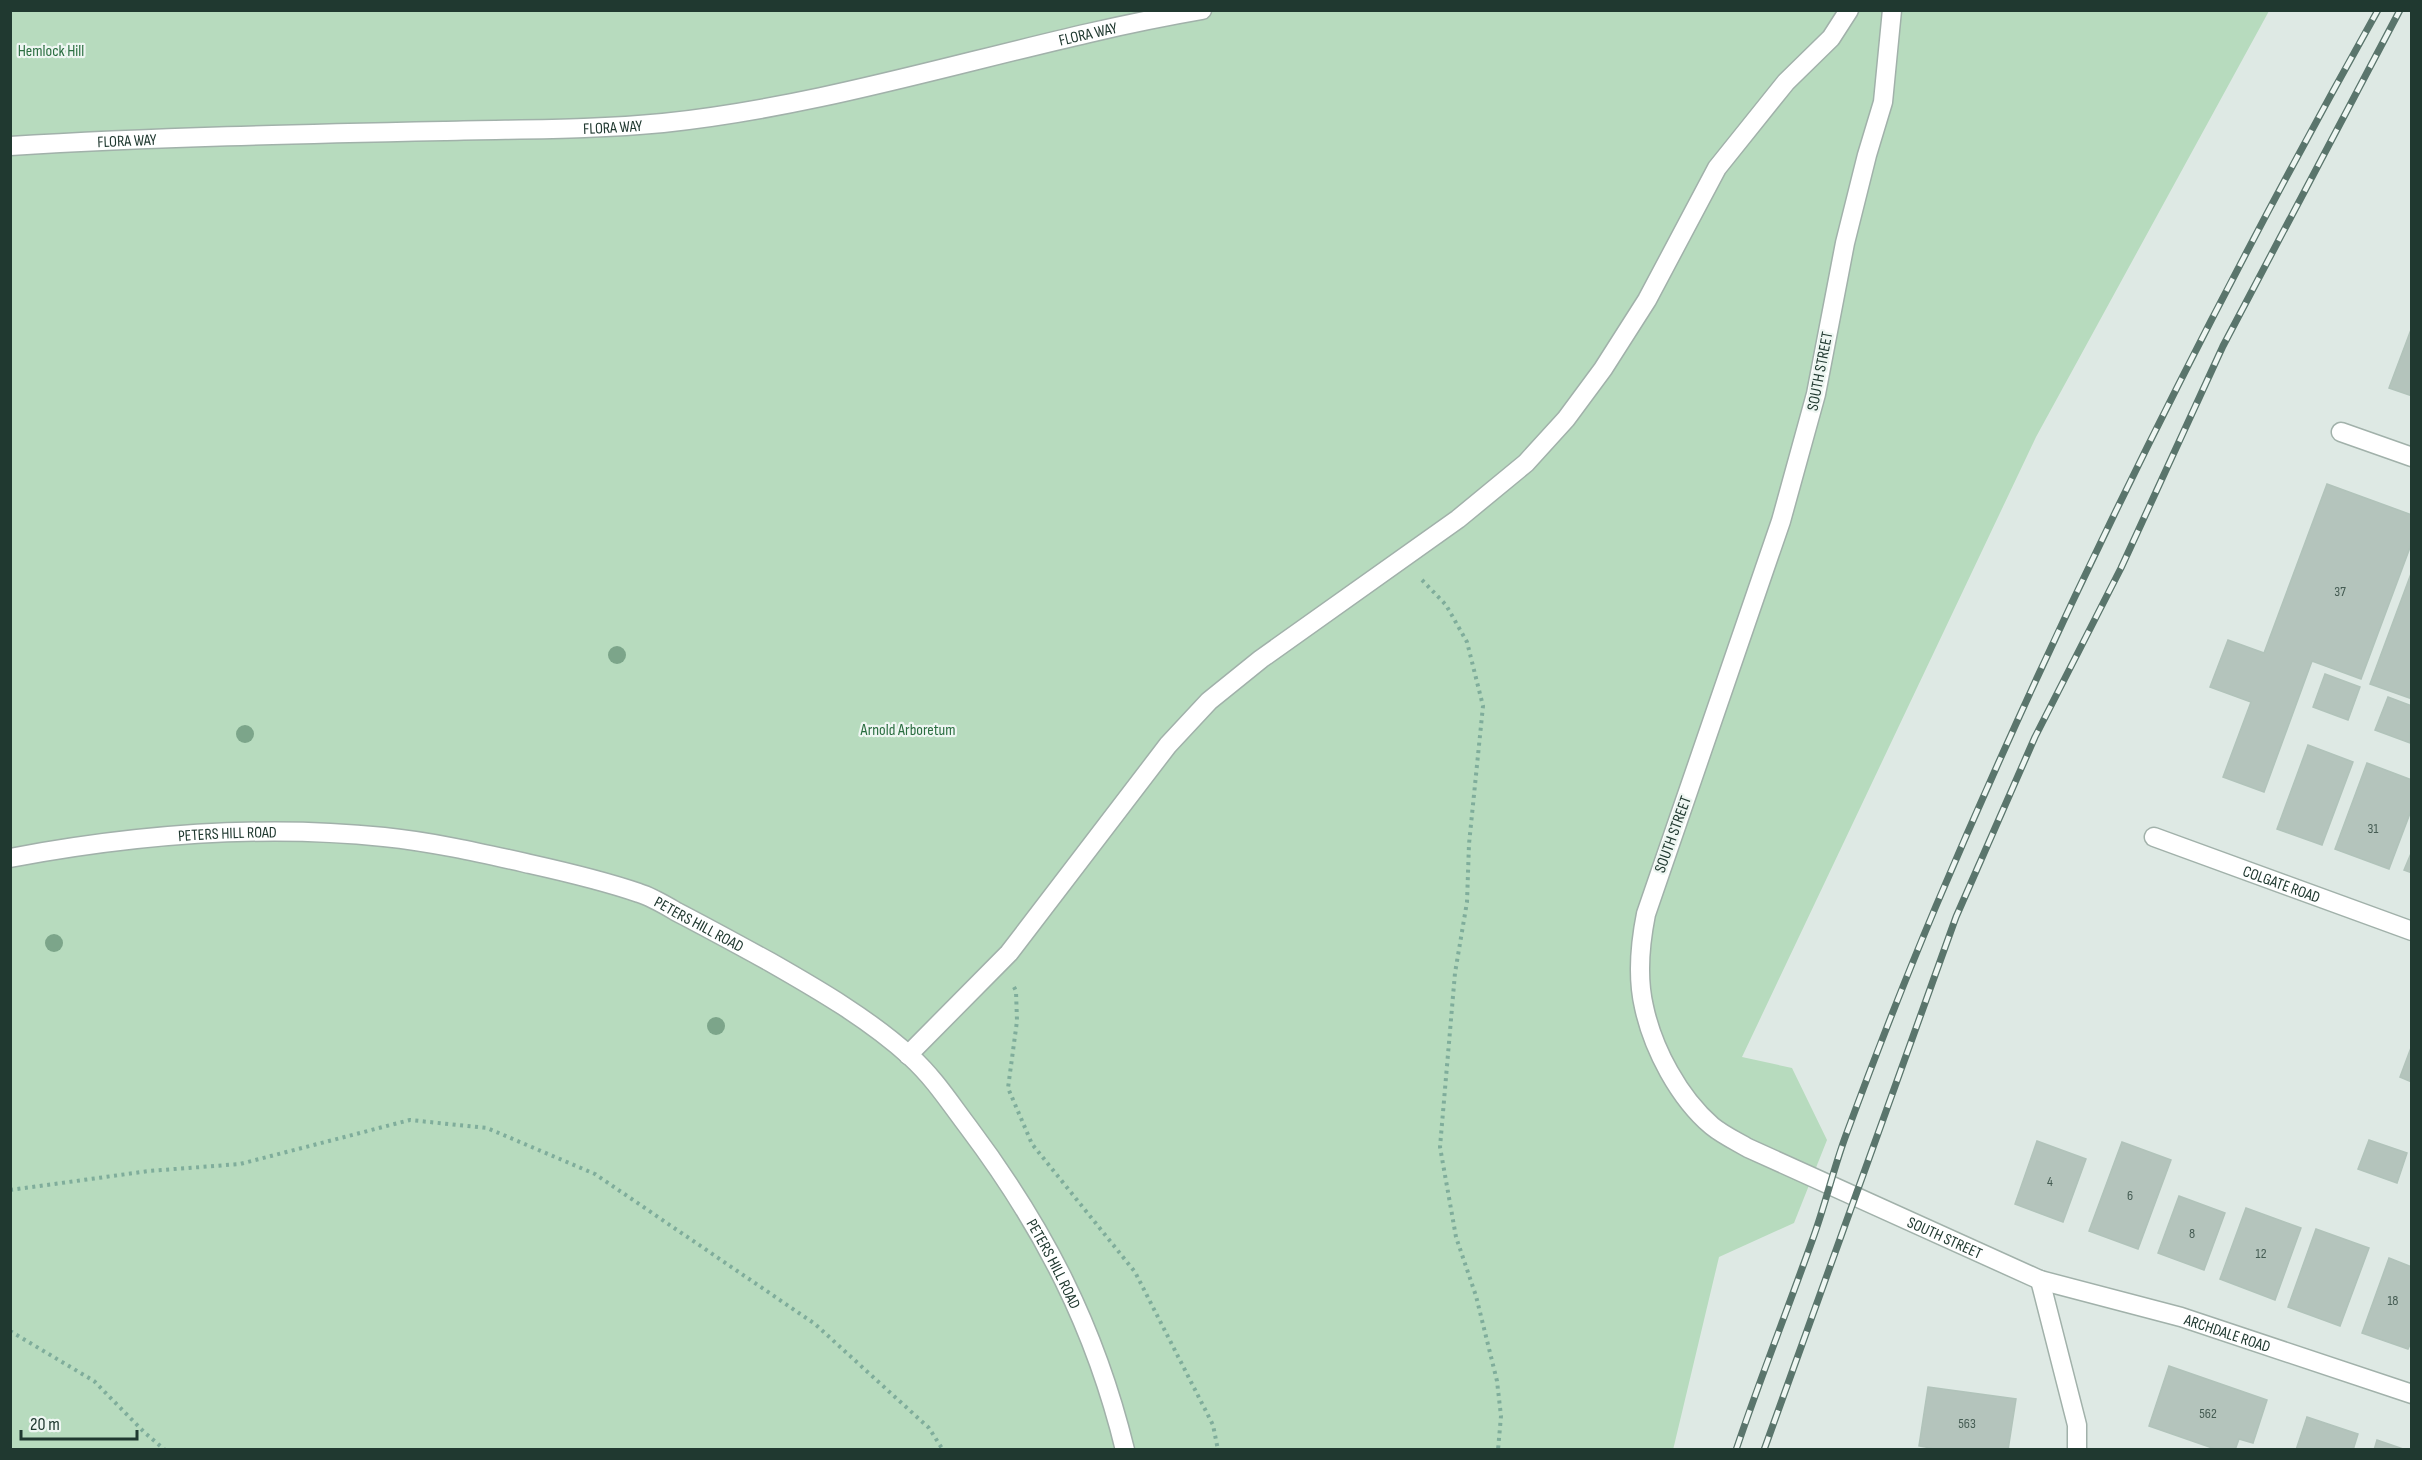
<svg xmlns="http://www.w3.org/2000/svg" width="2422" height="1460" font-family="'Sofia Sans Condensed',sans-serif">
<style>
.green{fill:#b7dbbe}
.building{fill:#b4c4bc;stroke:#b1c3ba;stroke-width:1.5}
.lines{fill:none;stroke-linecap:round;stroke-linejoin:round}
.lane-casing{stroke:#a1b1aa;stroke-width:21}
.street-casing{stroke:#a1b1aa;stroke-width:21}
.path{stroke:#7fad9b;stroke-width:4;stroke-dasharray:3 4.5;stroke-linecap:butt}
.lane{stroke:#fff;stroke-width:18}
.street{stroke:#fff;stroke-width:18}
.rail-casing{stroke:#5a756c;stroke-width:7}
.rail{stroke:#eef6f2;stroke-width:4.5;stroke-dasharray:14;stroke-linecap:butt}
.tree{fill:#7ca58a}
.labels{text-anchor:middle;stroke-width:4.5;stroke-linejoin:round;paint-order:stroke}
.number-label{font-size:14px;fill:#455c53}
.street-label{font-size:16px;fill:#203930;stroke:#eef6f2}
.park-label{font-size:16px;fill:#2b6e41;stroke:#eef6f2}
</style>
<rect width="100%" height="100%" fill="#dee9e4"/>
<!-- green -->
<path class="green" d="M10,11H2269L2036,437L1742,1057L1792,1068L1827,1140L1794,1223L1719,1257L1673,1450L11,1449Z"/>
<!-- building -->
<g class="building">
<path d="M2412,327V396L2389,388Z"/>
<path d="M2327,484L2412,515V542L2361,679L2312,661L2264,792L2223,777L2251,702L2210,687L2228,640L2264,653Z"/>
<path d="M2412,571V699L2370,684Z"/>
<path d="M2325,674L2360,687L2348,720L2313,707Z"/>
<path d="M2388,697L2412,706L2410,743L2375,730Z"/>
<path d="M2308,745L2353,762L2322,845L2277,829Z"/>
<path d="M2367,763L2412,780V808L2389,869L2335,849Z"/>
<path d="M2412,851V873L2404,870Z"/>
<path d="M2412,1045V1082L2400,1077Z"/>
<path d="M2369,1140L2407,1153L2397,1183L2358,1169Z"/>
<path d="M2037,1141L2086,1159L2063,1222L2015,1204Z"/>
<path d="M2122,1142L2171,1160L2138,1249L2089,1231Z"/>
<path d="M2179,1196L2225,1213L2204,1270L2158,1253Z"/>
<path d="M2246,1208L2301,1228L2275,1300L2220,1279Z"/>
<path d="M2316,1229L2369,1248L2340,1326L2288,1307Z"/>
<path d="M2389,1258L2412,1267V1340L2408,1349L2362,1333Z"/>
<path d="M2169,1366L2267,1400L2253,1443L2239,1439L2235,1450H2218L2149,1426Z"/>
<path d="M1928,1387L2016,1399L2008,1450H1942L1919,1446Z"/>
<path d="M2307,1417L2358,1434L2353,1450H2296Z"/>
<path d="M2377,1440L2406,1450H2374Z"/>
</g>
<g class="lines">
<!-- lane casing -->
<g class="lane-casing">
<g id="lane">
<path id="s1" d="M10,858C132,835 260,824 384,837C433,842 481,853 530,864C566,872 604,881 639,893C652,897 665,905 677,912C708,928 739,945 770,962C819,990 869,1019 911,1057C934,1078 950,1103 969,1128C1044,1228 1095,1327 1125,1450"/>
<path d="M908,1055L1009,953L1168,745L1209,701L1261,659L1458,519L1526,463L1566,419L1603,369L1647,300L1717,168L1786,82L1831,38L1849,10"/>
</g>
</g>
<!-- street casing -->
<g class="street-casing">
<g id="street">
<path id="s2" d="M1892,10L1883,102L1867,155L1845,243L1816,394L1781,521L1646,914C1640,944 1637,977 1644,1007C1653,1049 1679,1098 1712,1126C1723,1135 1736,1141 1748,1148L2040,1280L2181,1317L2412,1394"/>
<path id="s3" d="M10,146C155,137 301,134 446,131C518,129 591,130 663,123C846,104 1021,41 1202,10"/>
<path d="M2341,432L2412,457"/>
<path id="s4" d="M2154,837L2412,931"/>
<path d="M2040,1280L2077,1425V1450"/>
</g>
</g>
<!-- path -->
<g class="path">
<path d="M1422,580L1446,605L1467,642L1483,706L1469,844L1467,902L1455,973L1440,1147L1456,1237L1476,1296L1497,1381L1501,1416L1498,1450"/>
<path d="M1014,987L1016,991L1017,1021L1008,1088L1032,1144L1135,1272L1213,1425L1218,1450"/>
<path d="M10,1190L149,1171L240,1164L410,1120L487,1128L595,1174L815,1324L929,1428L943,1450"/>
<path d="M10,1331L94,1381L144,1432L165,1450"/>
</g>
<!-- lane -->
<use href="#lane" class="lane"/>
<!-- street -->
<use href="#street" class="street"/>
<!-- rail casing -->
<g class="rail-casing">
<g id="rail">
<path d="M1736,1450C1760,1379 1787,1311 1812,1241C1825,1206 1833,1170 1846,1135C1874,1059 1904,982 1936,906C2066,600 2215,301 2378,10"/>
<path d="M1764,1450L1956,917L2035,737L2121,568L2223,346L2400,10"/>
</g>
</g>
<!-- rail -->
<use href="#rail" class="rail"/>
</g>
<!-- trees -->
<g class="tree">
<circle cx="617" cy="655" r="9"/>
<circle cx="245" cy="734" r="9"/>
<circle cx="54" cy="943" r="9"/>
<circle cx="716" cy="1026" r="9"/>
</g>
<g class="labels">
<!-- number labels -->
<g class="number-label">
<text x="2340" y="596">37</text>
<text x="2373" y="833">31</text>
<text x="2050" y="1186">4</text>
<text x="2130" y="1200">6</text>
<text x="2192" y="1238">8</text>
<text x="2261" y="1258">12</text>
<text x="2393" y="1305">18</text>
<text x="2208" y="1418">562</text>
<text x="1967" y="1428">563</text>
</g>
<!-- street labels -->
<g class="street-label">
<text dy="6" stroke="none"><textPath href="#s3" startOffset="1088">FLORA WAY</textPath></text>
<text dy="6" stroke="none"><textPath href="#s3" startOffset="603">FLORA WAY</textPath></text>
<text dy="6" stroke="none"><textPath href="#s3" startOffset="117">FLORA WAY</textPath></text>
<text transform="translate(1819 371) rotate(-79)" y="6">SOUTH STREET</text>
<text transform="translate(1672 834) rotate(-70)" y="6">SOUTH STREET</text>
<text dy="6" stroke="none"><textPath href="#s1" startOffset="219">PETERS HILL ROAD</textPath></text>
<text dy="6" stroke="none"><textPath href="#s4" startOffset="136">COLGATE ROAD</textPath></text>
<text dy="6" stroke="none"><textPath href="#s1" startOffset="705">PETERS HILL ROAD</textPath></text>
<text dy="6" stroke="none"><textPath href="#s2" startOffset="1431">SOUTH STREET</textPath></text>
<text dy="6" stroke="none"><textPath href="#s1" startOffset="1208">PETERS HILL ROAD</textPath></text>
<text dy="6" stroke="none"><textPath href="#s2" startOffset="1730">ARCHDALE ROAD</textPath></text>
</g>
<!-- park labels -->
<g class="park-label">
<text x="51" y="56">Hemlock Hill</text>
<text x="908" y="735">Arnold Arboretum</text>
</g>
</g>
<!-- border -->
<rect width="2422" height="1460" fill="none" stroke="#203930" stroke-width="24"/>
<!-- scale -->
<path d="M21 1430v9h116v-9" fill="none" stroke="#203930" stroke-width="3"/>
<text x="30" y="1430" font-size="18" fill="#203930" stroke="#eef6f2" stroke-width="4.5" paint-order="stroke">20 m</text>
</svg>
